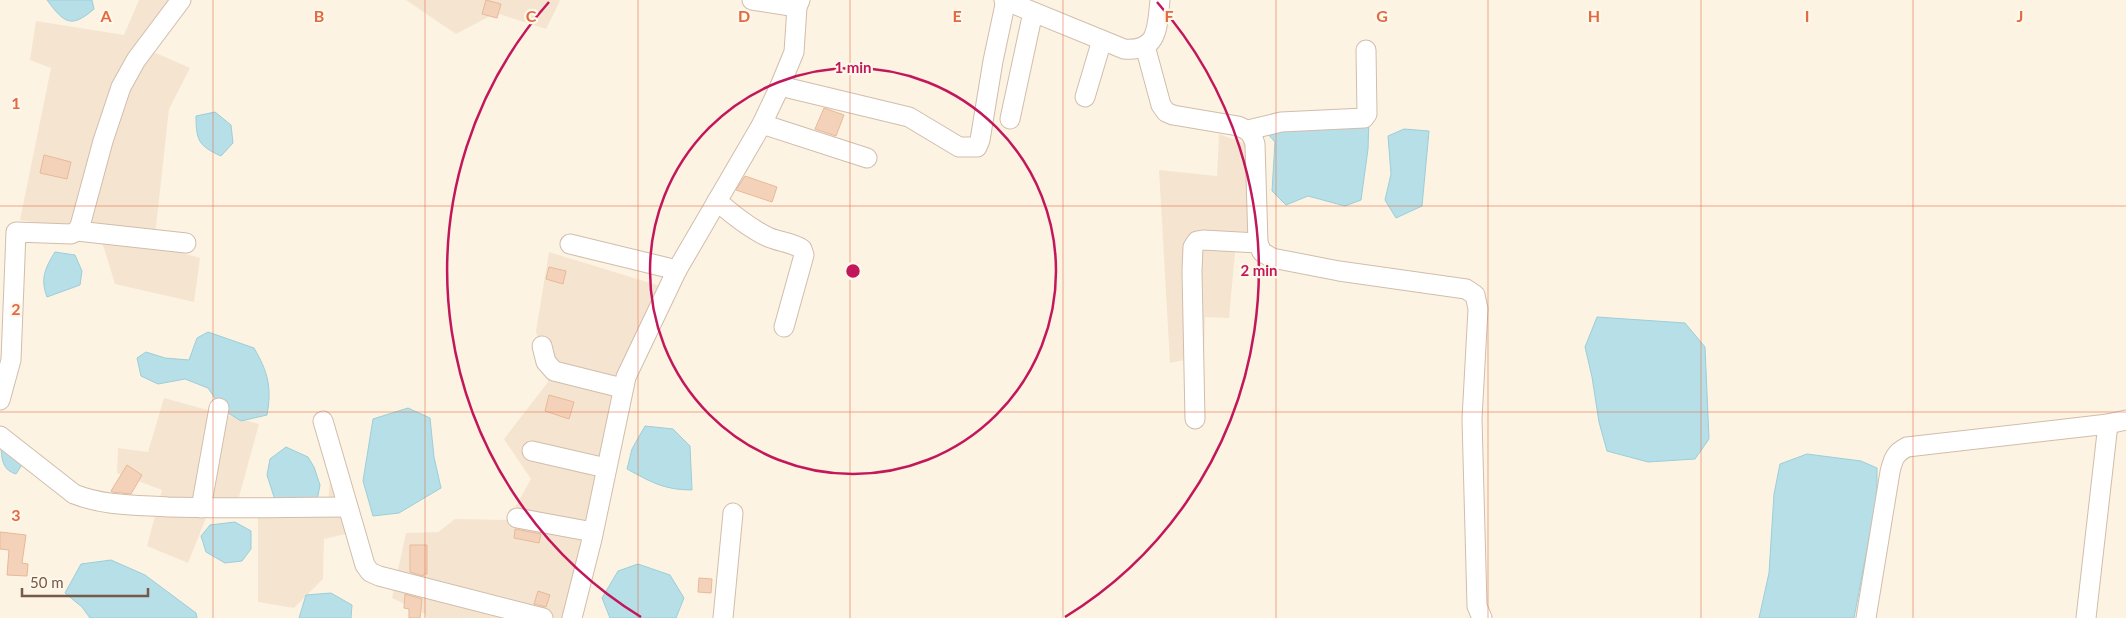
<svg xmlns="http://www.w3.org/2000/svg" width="2126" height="618" font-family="Lato,sans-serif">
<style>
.residential{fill:#f5e5d0}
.water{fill:#b6dfe7;stroke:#9cced9}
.building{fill:#f4d2b9;stroke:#e7b999}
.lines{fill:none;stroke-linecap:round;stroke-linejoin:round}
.minor-casing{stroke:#d1bdac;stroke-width:21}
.minor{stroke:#fff;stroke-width:19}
.grid{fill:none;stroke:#e06b43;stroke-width:1;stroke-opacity:0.55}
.ring{fill:none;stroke:#c2185b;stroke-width:2.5}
.grid-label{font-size:16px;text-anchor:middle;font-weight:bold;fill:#e06b43;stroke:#fff7e9;stroke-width:4.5;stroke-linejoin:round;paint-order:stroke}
.centre{fill:#c2185b;stroke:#fff7e9;stroke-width:2.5}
.ring-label{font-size:15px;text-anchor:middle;font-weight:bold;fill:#c2185b;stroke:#fff7e9;stroke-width:4.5;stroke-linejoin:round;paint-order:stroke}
</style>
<rect width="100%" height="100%" fill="#fdf3e2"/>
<!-- residential -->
<g class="residential">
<path d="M139,0H174L142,47L190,68L169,109L154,245L200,258L194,302L115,284L99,232L20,220L51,68L30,60L36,21L124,35Z"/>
<path d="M406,0H558L560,1L546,29L496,13L456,34Z"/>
<path d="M1219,134L1246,144L1262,236L1237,231L1229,318L1205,317L1204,356L1170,363L1159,170L1217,176Z"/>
<path d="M549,252L660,286L616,388L574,618H427L425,614L392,598L406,533L438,532L455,519L508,520L531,479L504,439L548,382L536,331Z"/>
<path d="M164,398L259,424L234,515L208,513L188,563L147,546L162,490L117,473L118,448L148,452Z"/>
<path d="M330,481H347L359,531L324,539L323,579L294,608L258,602V514L327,512Z"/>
</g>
<!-- water -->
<g class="water">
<path d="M47,0H92L94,9C71,29 64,23 47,0Z"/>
<path d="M215,112L231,125L233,143L221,156C199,146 196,141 196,116Z"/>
<path d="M1369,119L1368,149L1361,200L1345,206L1308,196L1286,205L1272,191L1275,142L1265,131Z"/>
<path d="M1404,129L1429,131L1422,206L1396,218L1385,200L1391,174L1388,136Z"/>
<path d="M55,252L75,255L82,271L80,285L47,297C40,279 45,268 55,252Z"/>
<path d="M1597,317L1685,323L1705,347L1709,439L1695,459L1648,462L1607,451L1599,422L1592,377L1585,347Z"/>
<path d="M208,332L254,348C268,372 272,387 267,415L241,421L223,410L208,388L185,379L158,384L141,376L137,358L146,352L165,358L189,360L197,338Z"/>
<path d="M408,408L430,418L434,457L441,488L399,513L373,516L363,481L373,419Z"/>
<path d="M645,426L673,429L690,446L692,490C664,490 651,482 627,469L632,449Z"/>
<path d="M286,447L308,457L314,467L320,485L317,501L275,500L267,475L270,459Z"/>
<path d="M1,448L25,460L16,474C3,470 2,461 1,448Z"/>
<path d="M1807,454L1861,461L1877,468V497L1854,618H1759L1769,573L1774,494L1780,464Z"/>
<path d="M235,522L251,531V549L242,561L225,563L206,552L201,536L210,525Z"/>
<path d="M111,560L145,575L196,613L197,618H90L82,607L65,593L81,564Z"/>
<path d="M638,564L670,575L684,598L676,618H610L602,598L618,571Z"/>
<path d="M331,593L352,605L351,618H299L306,595Z"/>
</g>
<!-- building -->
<g class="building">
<path d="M486,0L501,4L497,18L482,14Z"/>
<path d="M824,108L844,115L836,136L815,129Z"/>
<path d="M44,155L71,162L67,179L40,173Z"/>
<path d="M745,176L777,187L772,202L736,190Z"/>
<path d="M549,267L566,271L563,284L546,279Z"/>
<path d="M549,395L574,402L569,419L545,411Z"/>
<path d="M127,465L142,475L131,494L112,492L111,491Z"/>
<path d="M515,529L541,534L539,543L514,538Z"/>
<path d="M0,532L26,535L22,563L28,564L27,576L7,575L9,550L0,549Z"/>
<path d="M410,545H427V574H424L423,576L410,572Z"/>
<path d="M699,578L712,579L711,593L698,592Z"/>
<path d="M538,591L550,595L546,607L534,604Z"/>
<path d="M405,594L422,599L420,618H409V609L404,608Z"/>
</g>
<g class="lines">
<!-- minor casing -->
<g class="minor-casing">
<g id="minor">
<path d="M752,0L797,7"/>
<path d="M1004,0L1124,49C1159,52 1157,27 1160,0"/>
<path d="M1145,46L1161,105L1166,112L1173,115L1238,126C1248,130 1252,133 1255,144L1258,243"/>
<path d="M780,86L909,117L959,147H977L980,140L993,61L1006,0"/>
<path d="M1085,97L1102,40"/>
<path d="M1010,119L1033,12"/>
<path d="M762,124L867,158"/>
<path d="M1248,130L1281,122L1364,118L1367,114L1366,50"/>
<path d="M717,201C733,215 749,228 768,237C779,242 791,242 802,249L804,255L784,327"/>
<path d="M77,231L186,243"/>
<path d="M570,244L677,270"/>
<path d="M542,346L546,362L554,371L622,388"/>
<path d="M0,400L11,360L16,232L71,234L77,231L80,226L103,141L121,87L136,60L181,0"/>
<path d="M1195,419L1192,271L1193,247L1197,241L1203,240L1258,243L1262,252L1272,258L1339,271L1466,289L1475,295L1478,309L1472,419L1477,606L1482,618"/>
<path d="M323,421L365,565L370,572L379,576L543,618"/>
<path d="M0,436L74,494C104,506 136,505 168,507C228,509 288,507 347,507"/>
<path d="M532,451L606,468"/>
<path d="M201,508L219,408"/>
<path d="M517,518L593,532"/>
<path d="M572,618L592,539L626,377L677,270L762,124L780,86L794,52L797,7L800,0"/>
<path d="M723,618L733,513"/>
<path d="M1866,618L1890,472C1893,459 1895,453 1907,447L2108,424L2126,420"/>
<path d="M2086,618L2108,424"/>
</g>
</g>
<!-- minor -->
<use href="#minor" class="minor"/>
</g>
<!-- grid -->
<path class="grid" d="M213,0V618M425,0V618M638,0V618M850,0V618M1063,0V618M1276,0V618M1488,0V618M1701,0V618M1913,0V618M0,206H2126M0,412H2126"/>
<!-- distance rings -->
<g class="ring">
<circle cx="853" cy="271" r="203"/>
<path d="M641 617A406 406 0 0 1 549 2M1157 2A406 406 0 0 1 1065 617"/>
</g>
<g class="grid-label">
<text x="106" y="22">A</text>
<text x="319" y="22">B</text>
<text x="531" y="22">C</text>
<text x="744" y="22">D</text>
<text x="957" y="22">E</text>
<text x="1169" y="22">F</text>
<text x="1382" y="22">G</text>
<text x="1594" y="22">H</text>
<text x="1807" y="22">I</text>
<text x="2020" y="22">J</text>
<text x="16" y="109">1</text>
<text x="16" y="315">2</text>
<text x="16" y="521">3</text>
</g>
<circle cx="853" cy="271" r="8" class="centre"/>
<g class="ring-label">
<text x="853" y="73">1 min</text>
<text x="1259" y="276">2 min</text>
</g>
<!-- scale -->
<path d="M22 588v8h126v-8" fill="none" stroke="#765948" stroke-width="2.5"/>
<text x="30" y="588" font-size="15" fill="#765948" stroke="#fff7e9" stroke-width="4" paint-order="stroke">50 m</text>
</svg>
